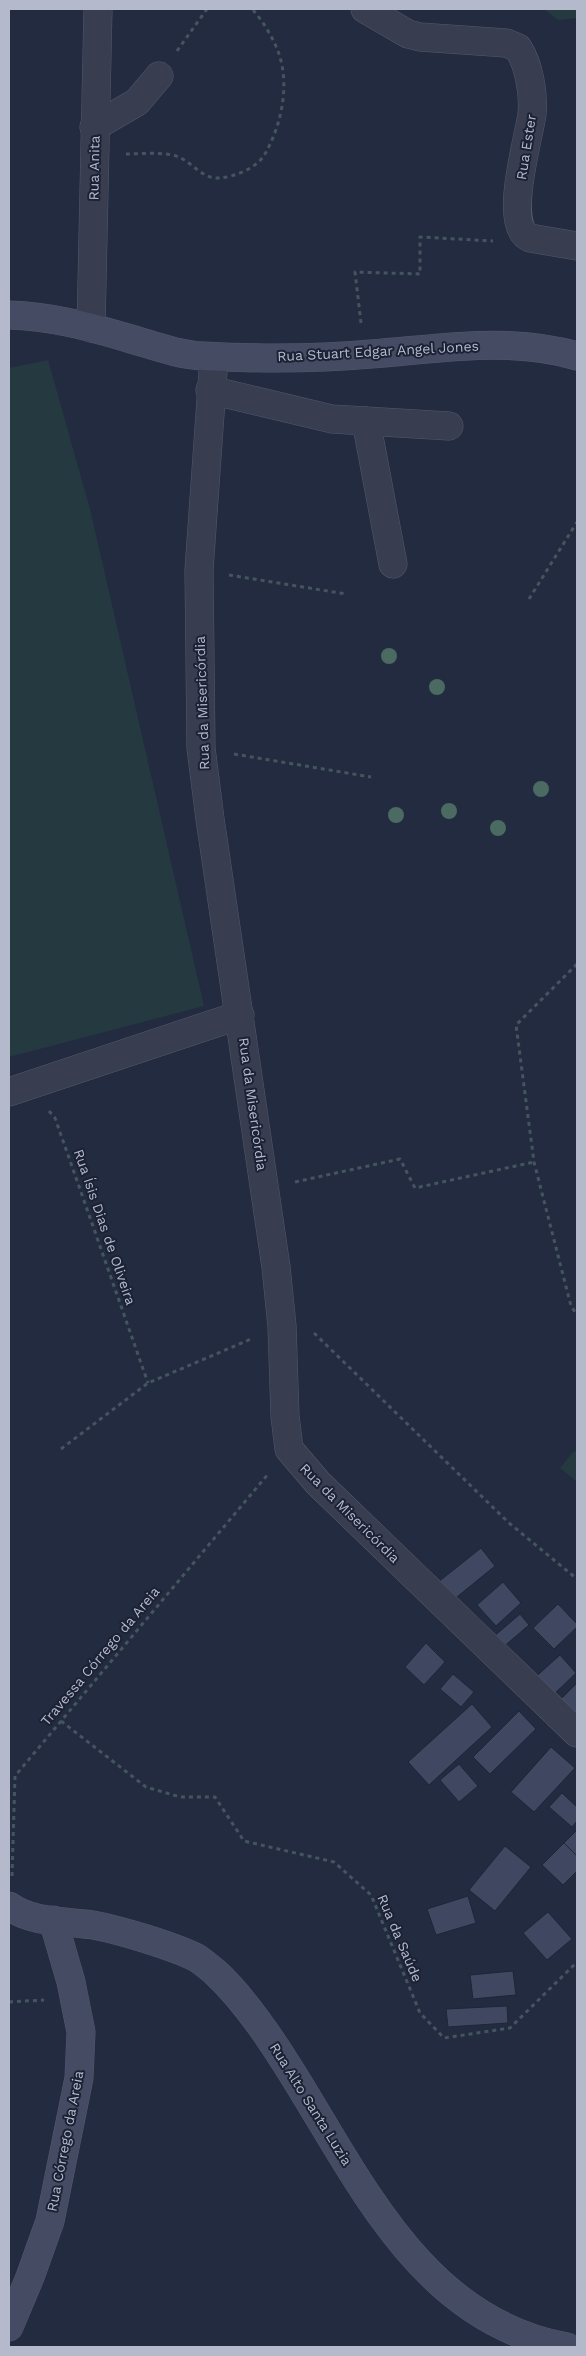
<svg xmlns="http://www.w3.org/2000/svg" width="586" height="2356" font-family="'Work Sans',sans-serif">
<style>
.green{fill:#253941}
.building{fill:#3f4761;stroke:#1e2537}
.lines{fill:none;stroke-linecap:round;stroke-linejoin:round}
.street-casing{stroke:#52596b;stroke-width:29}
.secondary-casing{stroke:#52596b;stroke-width:29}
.path{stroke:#43565e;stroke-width:3;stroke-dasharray:4 4;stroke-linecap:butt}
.street{stroke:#383e50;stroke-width:28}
.secondary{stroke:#454b63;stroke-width:28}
.tree{fill:#4a6a62}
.labels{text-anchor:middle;stroke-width:4;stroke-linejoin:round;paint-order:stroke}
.street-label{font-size:14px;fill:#b4b9cb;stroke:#1c2235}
</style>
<rect width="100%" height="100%" fill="#232b40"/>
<!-- green -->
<g class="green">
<path d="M544,9H577V18L558,20Z"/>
<path d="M48,360L90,509L204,1006L9,1057V368Z"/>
<path d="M577,1451V1482L560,1468L573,1452Z"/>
</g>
<!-- building -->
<g class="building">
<path d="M481,1548L495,1566L452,1601L437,1583Z"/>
<path d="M503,1582L521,1603L496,1626L477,1605Z"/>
<path d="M558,1604L577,1624V1627L554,1649L533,1628Z"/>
<path d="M520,1614L529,1625L501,1649L492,1638Z"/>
<path d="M426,1643L445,1662L424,1685L405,1667Z"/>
<path d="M560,1655L576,1673L549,1699L531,1681Z"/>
<path d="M453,1674L474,1692L461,1707L440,1689Z"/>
<path d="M577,1683V1723L556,1704Z"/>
<path d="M472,1704L492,1727L429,1785L408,1762Z"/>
<path d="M519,1711L536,1729L490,1774L473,1757Z"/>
<path d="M551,1747L575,1768L534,1812L511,1792Z"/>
<path d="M459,1764L478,1786L459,1802L440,1780Z"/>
<path d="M562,1793L577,1807V1821L572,1827L549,1807Z"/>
<path d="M576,1831L577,1833V1856L564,1843Z"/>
<path d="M564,1843L577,1856V1871L563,1885L542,1865Z"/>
<path d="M505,1846L531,1867L495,1911L469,1890Z"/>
<path d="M468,1896L476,1923L436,1935L427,1909Z"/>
<path d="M548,1912L572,1939L547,1960L523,1933Z"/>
<path d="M513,1971L516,1995L473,1999L470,1975Z"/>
<path d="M507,2006L508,2023L448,2027L446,2009Z"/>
</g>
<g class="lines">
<!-- street casing -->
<g class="street-casing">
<g id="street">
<path d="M365,9L408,34L420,37L506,43L518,48C529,65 534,94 532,114C529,138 502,226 530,238L577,246"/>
<path d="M94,127L137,102L159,76"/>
<path d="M91,328L98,9"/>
<path d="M214,357L199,570L201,748L210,819L276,1267L282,1326L285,1416L289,1449L318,1483L577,1733"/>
<path d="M210,390L332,419L449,426"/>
<path d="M366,421L393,564"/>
<path d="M9,1092L240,1015"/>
</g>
</g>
<!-- secondary casing -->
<g class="secondary-casing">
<g id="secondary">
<path d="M9,315C51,316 91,327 131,339C155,346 179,355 204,356C259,359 316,359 371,354C439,349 510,336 577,356"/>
<path d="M9,1906C32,1923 65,1921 93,1925C120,1930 173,1946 197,1958C203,1962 210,1968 215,1972C243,1998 267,2033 287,2065C359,2178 420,2321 567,2347"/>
<path d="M9,2327L30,2277L50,2221L79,2078L81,2032L71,1982L53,1920"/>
</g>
</g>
<!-- path -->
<g class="path">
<path d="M177,51L207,9"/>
<path d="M126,154C141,154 158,152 172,155C190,158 200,179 219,178C235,177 257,168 265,154C281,126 290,86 279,54C274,39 263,21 252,9"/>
<path d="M361,323L355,272L420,274V237L493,241"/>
<path d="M229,575L346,594"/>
<path d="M529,599L577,522"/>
<path d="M234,754L371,777"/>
<path d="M577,964L516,1025L534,1162L571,1306L577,1315"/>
<path d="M49,1111L55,1118L148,1383"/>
<path d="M295,1182L400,1159L415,1188L534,1162"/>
<path d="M314,1333L509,1523L577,1579"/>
<path d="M61,1449L148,1383L251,1339"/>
<path d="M61,1721L146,1787L180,1797H215L244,1841L334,1862L371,1895L420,2013L444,2038L510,2028L577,1962"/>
<path d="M12,1876L15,1776L269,1473"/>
<path d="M9,2002L44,2000"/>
</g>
<!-- street -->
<use href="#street" class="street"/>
<!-- secondary -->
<use href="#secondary" class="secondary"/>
</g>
<!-- trees -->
<g class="tree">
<circle cx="389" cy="656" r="8"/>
<circle cx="437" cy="687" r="8"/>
<circle cx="541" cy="789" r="8"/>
<circle cx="449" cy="811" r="8"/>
<circle cx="396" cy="815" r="8"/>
<circle cx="498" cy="828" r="8"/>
</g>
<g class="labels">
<!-- street labels -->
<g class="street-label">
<text transform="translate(526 147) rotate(-81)" y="5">Rua Ester</text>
<text transform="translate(94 168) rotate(-89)" y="5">Rua Anita</text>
<text transform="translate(378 351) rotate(-3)" y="5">Rua Stuart Edgar Angel Jones</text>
<text transform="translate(202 703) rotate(-92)" y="5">Rua da Misericórdia</text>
<text transform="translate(253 1104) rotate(82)" y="5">Rua da Misericórdia</text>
<text transform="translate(105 1227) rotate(71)" y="5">Rua Ísis Dias de Oliveira</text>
<text transform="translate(350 1513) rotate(45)" y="5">Rua da Misericórdia</text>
<text transform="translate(100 1656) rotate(-50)" y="5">Travessa Córrego da Areia</text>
<text transform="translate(400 1938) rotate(67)" y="5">Rua da Saúde</text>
<text transform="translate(311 2104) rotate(58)" y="5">Rua Alto Santa Luzia</text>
<text transform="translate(65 2141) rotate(-79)" y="5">Rua Córrego da Areia</text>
</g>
</g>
<!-- border -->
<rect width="586" height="2356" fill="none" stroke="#b4b9cb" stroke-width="20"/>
</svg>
